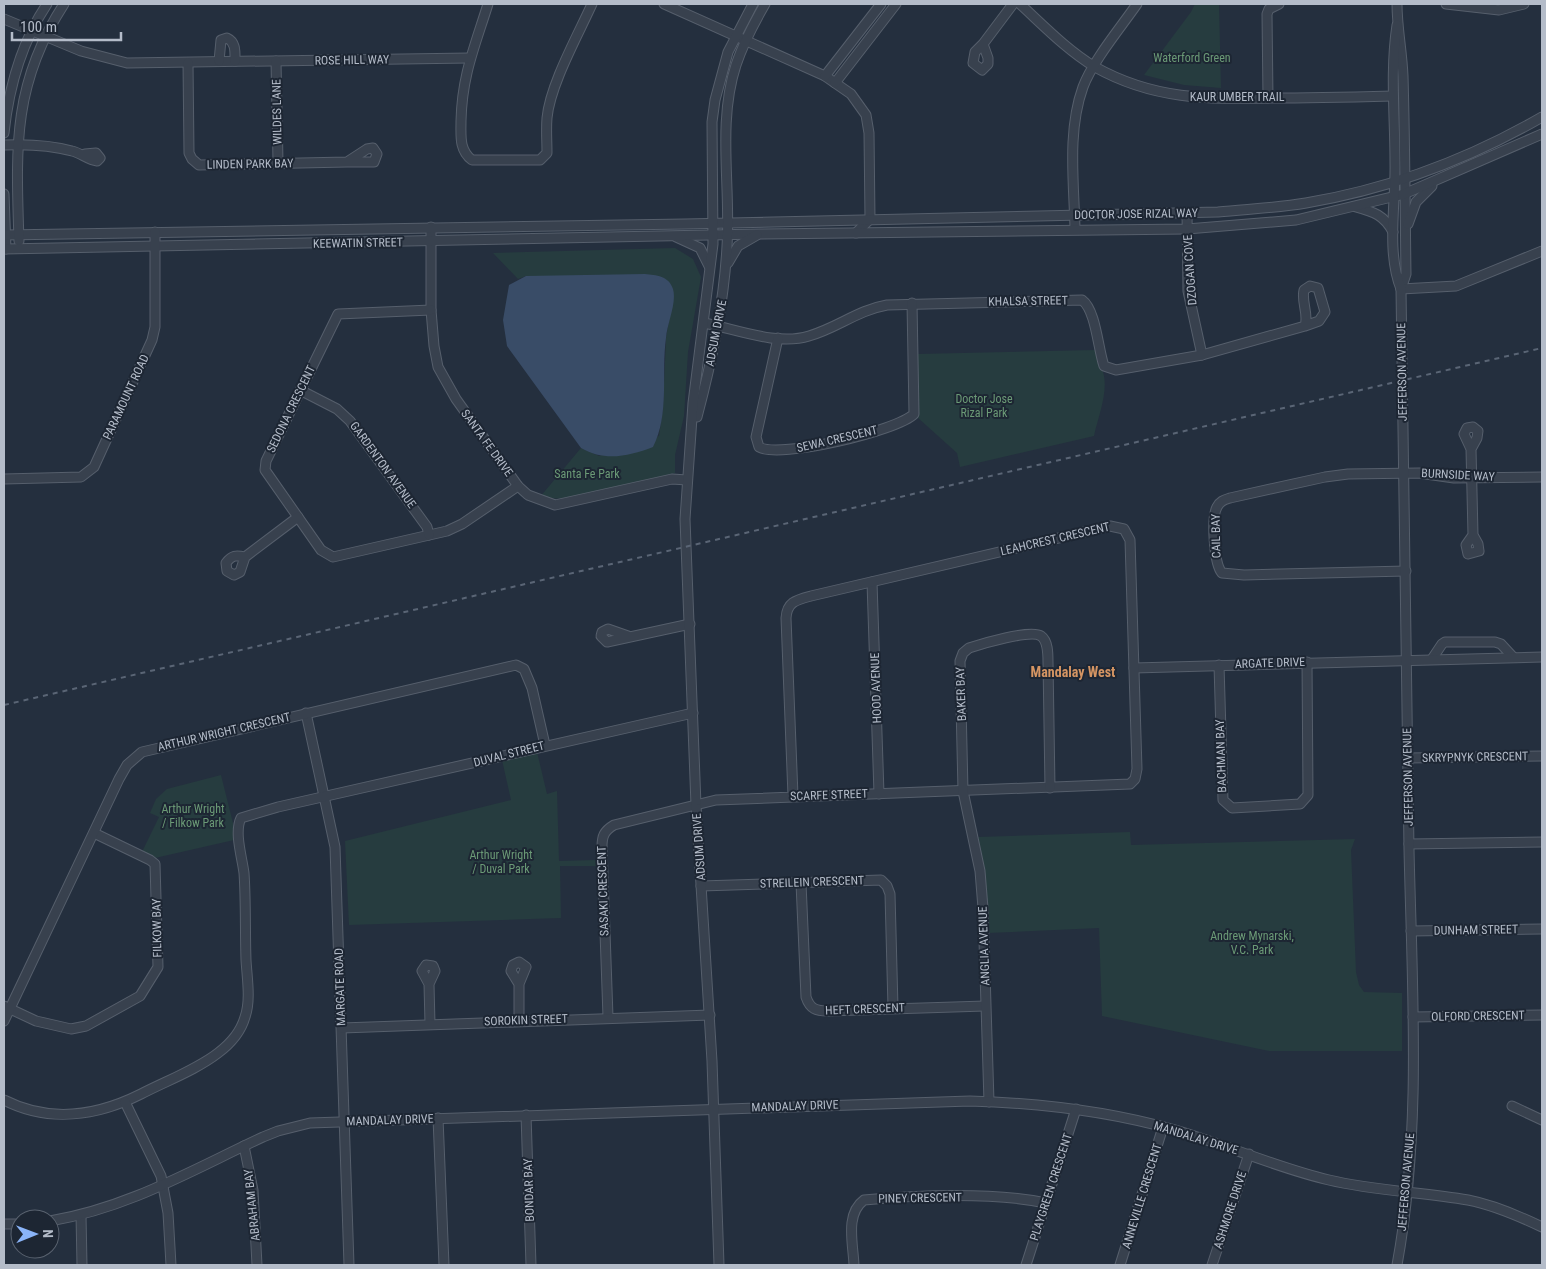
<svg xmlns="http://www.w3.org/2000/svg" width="1546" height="1269" font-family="'Roboto Condensed',sans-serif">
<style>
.green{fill:#263c3f}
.water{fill:#394c67}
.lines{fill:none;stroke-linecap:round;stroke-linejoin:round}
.minor-casing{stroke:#565f6c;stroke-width:11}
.minor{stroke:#38414e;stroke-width:9}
.rail{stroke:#5a6575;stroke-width:2;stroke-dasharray:5 5;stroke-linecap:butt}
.labels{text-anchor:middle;stroke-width:4;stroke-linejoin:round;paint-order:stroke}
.park-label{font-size:12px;fill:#6b9a76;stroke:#1d2633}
.street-label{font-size:12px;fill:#b4bcc9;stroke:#1d2633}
.neighbourhood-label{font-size:14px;font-weight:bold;fill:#d59563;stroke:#1d2633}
</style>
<rect width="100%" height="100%" fill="#242f3e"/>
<!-- green -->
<g class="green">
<path d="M1195,4H1219L1221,88L1184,85L1144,75L1191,12Z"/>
<path d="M675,248L693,259L701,277L688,352L684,416L675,455V473C636,483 579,504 540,497L581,448L599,456L659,436L663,408L666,338L673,297L526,276L518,279L493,253Z"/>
<path d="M1095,350C1097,359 1101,365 1103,372C1109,391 1098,417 1094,436L960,467L957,453L917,417L919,410L918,354Z"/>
<path d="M537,752L547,794L557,791L559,861L596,860V866H560L561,918L349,925L345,841L511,800L502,760Z"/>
<path d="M221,775L233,823L234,840L155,858L142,852L159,817L150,813L156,799L167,789Z"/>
<path d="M1130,832L1131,845L1355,839L1351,850L1356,972L1359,985L1364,992L1402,993V1051H1269L1102,1016L1099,928L988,933L986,887L978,837Z"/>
</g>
<!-- water -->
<path class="water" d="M645,274C656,275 669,276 673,289C677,303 667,323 666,338C661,373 670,414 653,447C629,456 605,462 581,448L507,346L503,320L509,285L526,276Z"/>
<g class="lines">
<!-- minor casing -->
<g class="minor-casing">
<g id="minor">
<path d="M488,4C475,46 462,75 461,121C461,136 459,150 472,160H540L547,153C547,141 546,130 547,118C550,85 578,35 592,4"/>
<path d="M664,4L825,76L851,94L866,115L869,133L870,219L856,233"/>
<path d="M1020,4C1044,26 1067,50 1095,67C1154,100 1207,99 1272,98C1312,98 1353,97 1393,96"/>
<path d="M1397,4C1397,28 1402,51 1403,76C1405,142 1405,208 1406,274L1401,289"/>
<path d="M1446,4L1499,10L1524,4"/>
<path d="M4,19L81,51L127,63L469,58"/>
<path d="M983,44L988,58V64L982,70L973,63L975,52L983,44L1013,4"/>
<path d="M219,61L221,40L227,38C236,42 235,52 235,61"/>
<path d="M276,61L278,162"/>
<path d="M188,63L189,153L192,159L199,165L347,162H374L377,154L373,148L367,149L347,162"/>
<path d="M825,76L881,4"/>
<path d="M835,83L896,4"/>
<path d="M1268,98L1267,14L1269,9L1279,4"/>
<path d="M4,133C9,86 21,43 47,4"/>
<path d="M4,145C26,144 50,145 72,151C81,153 88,160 97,161L100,158L96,153L85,154"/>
<path d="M4,194L6,249"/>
<path d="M1356,207C1374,212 1384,215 1393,232"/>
<path d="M1187,213L1188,291L1202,355"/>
<path d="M1408,224L1416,202L1432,186"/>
<path d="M431,227V310L434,346L438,367L456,399L518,486L528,495L555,505L672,479L687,480"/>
<path d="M1075,229C1074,183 1067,131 1083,87C1092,62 1121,27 1137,4"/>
<path d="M4,235L685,224L1218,212C1247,209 1277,208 1306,203C1389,189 1469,159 1542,117"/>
<path d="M676,237L700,248L709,266"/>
<path d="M19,241C16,149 12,84 64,4"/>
<path d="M4,249L760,234L1187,229L1296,220L1404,194L1542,134"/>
<path d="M728,263L738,246L757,235"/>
<path d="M1401,289L1456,286L1542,251"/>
<path d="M431,310L338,314L266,461L265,470L321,550L333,557L447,531L462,524L518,486"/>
<path d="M704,323C736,329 777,346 809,336C837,328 858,310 887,305L1082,300C1096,310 1098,349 1104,366L1116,370L1202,355L1305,326L1319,321L1325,312L1318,288L1310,286L1304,290C1301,302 1309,314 1305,326"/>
<path d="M778,338L756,437L759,447C779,459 897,431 914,414L912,303"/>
<path d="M300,390L337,409L350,421L427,527L429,535"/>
<path d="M697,417C712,361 724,304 727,246C731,187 717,123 736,65C743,44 754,23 765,4"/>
<path d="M1471,449L1477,438L1478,431L1473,427L1467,428L1464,434L1471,449L1473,535L1478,544L1479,551L1468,554L1466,545L1473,535"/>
<path d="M4,479L81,477L94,467L152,340L155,327V232"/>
<path d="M245,557C236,555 232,555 226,563L227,571L234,575L240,572L245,557L298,517"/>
<path d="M1406,571L1244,575L1222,573C1214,564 1211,518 1217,507C1220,501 1224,500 1230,498L1325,477L1348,474L1419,473L1454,478L1542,477"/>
<path d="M872,582L879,794"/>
<path d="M628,636L608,629L602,632L601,636L607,642L690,624"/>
<path d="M1432,659L1442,644L1445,642H1495L1501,644L1513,657"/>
<path d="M1219,665L1223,800L1232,808L1300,804L1308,795L1307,662"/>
<path d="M1134,668L1542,657"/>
<path d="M306,713L335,847L349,1265"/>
<path d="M1408,758L1542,756"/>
<path d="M1409,844L1542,842"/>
<path d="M801,883L806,997C810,1009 816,1011 828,1011L985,1006"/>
<path d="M701,886L881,880L887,886L890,894L893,1008"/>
<path d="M1411,931L1542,929"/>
<path d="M429,984L435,971L433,966L426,965L422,971L429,984L430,1024"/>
<path d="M519,984L511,971L513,965L519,962L526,967L519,984V1020"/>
<path d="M4,1006L36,1021L71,1029L86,1026L140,996L158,967L155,864L150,860L94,833"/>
<path d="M608,1017L602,847C602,836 604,831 614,825L716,800L1130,784L1135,779L1137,769L1130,540L1124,529L1110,526L811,596C796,600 787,602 786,618L793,796"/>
<path d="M1413,1017L1542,1015"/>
<path d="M4,1021L119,779L127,765L142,752L516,665L524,669L532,688L545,745"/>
<path d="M342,1028L710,1015"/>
<path d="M4,1100C49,1123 97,1116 141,1094C166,1081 196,1070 218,1053C230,1044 241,1031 245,1017C251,1000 247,978 246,960C245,931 246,902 244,873C242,857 234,832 241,818L278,807L693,713"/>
<path d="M125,1102L161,1176L168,1213L171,1265"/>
<path d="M989,1102L983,908L980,871L963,791L960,661L963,653L969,648C981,644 1031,629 1041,636C1048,641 1048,653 1048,662L1050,788"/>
<path d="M1512,1106L1542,1120"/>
<path d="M526,1115L531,1265"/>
<path d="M438,1118L444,1265"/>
<path d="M244,1146L253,1190L257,1265"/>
<path d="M81,1215L82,1265"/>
<path d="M50,1221C128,1208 192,1170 263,1137L278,1131L310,1123L970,1101C1039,1103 1108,1111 1175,1130C1227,1145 1277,1168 1329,1180C1375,1191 1422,1192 1468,1200C1494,1205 1519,1216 1542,1227"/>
<path d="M4,1224H20"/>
<path d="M719,1265L712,1061L696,805L685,519L693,403L713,244L712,122L715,100L728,52L753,4"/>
<path d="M854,1265C853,1243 845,1214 864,1200C917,1195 994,1192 1046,1203"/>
<path d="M1026,1265L1076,1109"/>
<path d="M1120,1265L1163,1127"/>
<path d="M1212,1265L1249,1154"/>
<path d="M1397,1265C1422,1129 1412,987 1409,849C1406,662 1404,475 1401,289C1386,252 1396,202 1395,163C1395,117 1390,71 1397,25"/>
</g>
</g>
<!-- minor -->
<use href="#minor" class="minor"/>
<!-- rail -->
<path class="rail" d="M4,705L1542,348"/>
</g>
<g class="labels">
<!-- park labels -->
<g class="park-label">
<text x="1192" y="62">Waterford Green</text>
<text x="984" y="403">Doctor Jose<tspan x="984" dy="14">Rizal Park</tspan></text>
<text x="587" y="478">Santa Fe Park</text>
<text x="193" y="813">Arthur Wright<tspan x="193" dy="14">/ Filkow Park</tspan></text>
<text x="501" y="859">Arthur Wright<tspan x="501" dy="14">/ Duval Park</tspan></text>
<text x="1252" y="940">Andrew Mynarski,<tspan x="1252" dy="14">V.C. Park</tspan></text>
</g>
<!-- street labels -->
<g class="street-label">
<text transform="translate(352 60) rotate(-1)" y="4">ROSE HILL WAY</text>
<text x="1237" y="101">KAUR UMBER TRAIL</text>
<text transform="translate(277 112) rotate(-91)" y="4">WILDES LANE</text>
<text transform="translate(250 164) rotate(-1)" y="4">LINDEN PARK BAY</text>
<text transform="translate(1136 214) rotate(-1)" y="4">DOCTOR JOSE RIZAL WAY</text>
<text transform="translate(358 243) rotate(-1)" y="4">KEEWATIN STREET</text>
<text transform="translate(1190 270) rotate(-94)" y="4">DZOGAN COVE</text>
<text transform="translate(1028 301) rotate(-1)" y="4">KHALSA STREET</text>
<text transform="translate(716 333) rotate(-79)" y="4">ADSUM DRIVE</text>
<text transform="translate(1402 372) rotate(-91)" y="4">JEFFERSON AVENUE</text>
<text transform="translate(126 397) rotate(-65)" y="4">PARAMOUNT ROAD</text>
<text transform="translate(291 409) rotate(-64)" y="4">SEDONA CRESCENT</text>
<text transform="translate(837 439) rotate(-13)" y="4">SEWA CRESCENT</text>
<text transform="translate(487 443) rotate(54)" y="4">SANTA FE DRIVE</text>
<text transform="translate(383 465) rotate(54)" y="4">GARDENTON AVENUE</text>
<text transform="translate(1458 475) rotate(3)" y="4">BURNSIDE WAY</text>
<text transform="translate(1216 536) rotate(-91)" y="4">CAIL BAY</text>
<text transform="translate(1055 539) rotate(-13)" y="4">LEAHCREST CRESCENT</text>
<text transform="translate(1270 663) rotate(-2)" y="4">ARGATE DRIVE</text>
<text transform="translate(876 688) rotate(-92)" y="4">HOOD AVENUE</text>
<text transform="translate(961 694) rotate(-92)" y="4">BAKER BAY</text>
<text transform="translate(224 732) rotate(-13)" y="4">ARTHUR WRIGHT CRESCENT</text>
<text transform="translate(509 754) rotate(-14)" y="4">DUVAL STREET</text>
<text transform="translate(1221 756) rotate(-92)" y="4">BACHMAN BAY</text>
<text transform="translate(1475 757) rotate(-1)" y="4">SKRYPNYK CRESCENT</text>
<text transform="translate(1408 777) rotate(-91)" y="4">JEFFERSON AVENUE</text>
<text transform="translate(829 795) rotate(-2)" y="4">SCARFE STREET</text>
<text transform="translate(699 847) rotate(-94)" y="4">ADSUM DRIVE</text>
<text transform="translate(812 882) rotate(-2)" y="4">STREILEIN CRESCENT</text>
<text transform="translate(603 891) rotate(-92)" y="4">SASAKI CRESCENT</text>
<text transform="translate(157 928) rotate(-91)" y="4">FILKOW BAY</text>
<text transform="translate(1476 930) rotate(-1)" y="4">DUNHAM STREET</text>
<text transform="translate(984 946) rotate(-92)" y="4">ANGLIA AVENUE</text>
<text transform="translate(340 987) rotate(-92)" y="4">MARGATE ROAD</text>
<text transform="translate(865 1009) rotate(-2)" y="4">HEFT CRESCENT</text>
<text transform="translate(1478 1016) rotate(-1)" y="4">OLFORD CRESCENT</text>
<text transform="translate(526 1020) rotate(-2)" y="4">SOROKIN STREET</text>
<text transform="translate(795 1106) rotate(-2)" y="4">MANDALAY DRIVE</text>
<text transform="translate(390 1120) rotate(-2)" y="4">MANDALAY DRIVE</text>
<text transform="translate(1196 1138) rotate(17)" y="4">MANDALAY DRIVE</text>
<text transform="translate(1406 1182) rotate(-85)" y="4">JEFFERSON AVENUE</text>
<text transform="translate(1051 1187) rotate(-72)" y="4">PLAYGREEN CRESCENT</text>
<text transform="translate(529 1190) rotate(-92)" y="4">BONDAR BAY</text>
<text transform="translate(1142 1196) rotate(-73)" y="4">ANNEVILLE CRESCENT</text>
<text transform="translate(920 1198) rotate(-1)" y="4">PINEY CRESCENT</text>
<text transform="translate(252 1205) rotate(-96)" y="4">ABRAHAM BAY</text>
<text transform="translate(1230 1210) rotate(-72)" y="4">ASHMORE DRIVE</text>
</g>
<!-- neighbourhood labels -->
<g class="neighbourhood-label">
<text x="1073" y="677">Mandalay West</text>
</g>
</g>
<!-- border -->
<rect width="1546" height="1269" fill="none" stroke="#b4bcc9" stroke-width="10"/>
<!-- north arrow -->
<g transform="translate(35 1234) rotate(89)"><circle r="24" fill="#1d2633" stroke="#59626f"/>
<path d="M0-4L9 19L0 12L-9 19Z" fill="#8ab4f8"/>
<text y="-8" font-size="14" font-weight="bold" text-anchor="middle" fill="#b4bcc9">N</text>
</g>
<!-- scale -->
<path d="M12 32v8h109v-8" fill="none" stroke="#b4bcc9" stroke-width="2.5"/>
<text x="20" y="32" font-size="15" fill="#b4bcc9" stroke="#1d2633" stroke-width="4" paint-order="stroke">100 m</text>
</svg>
